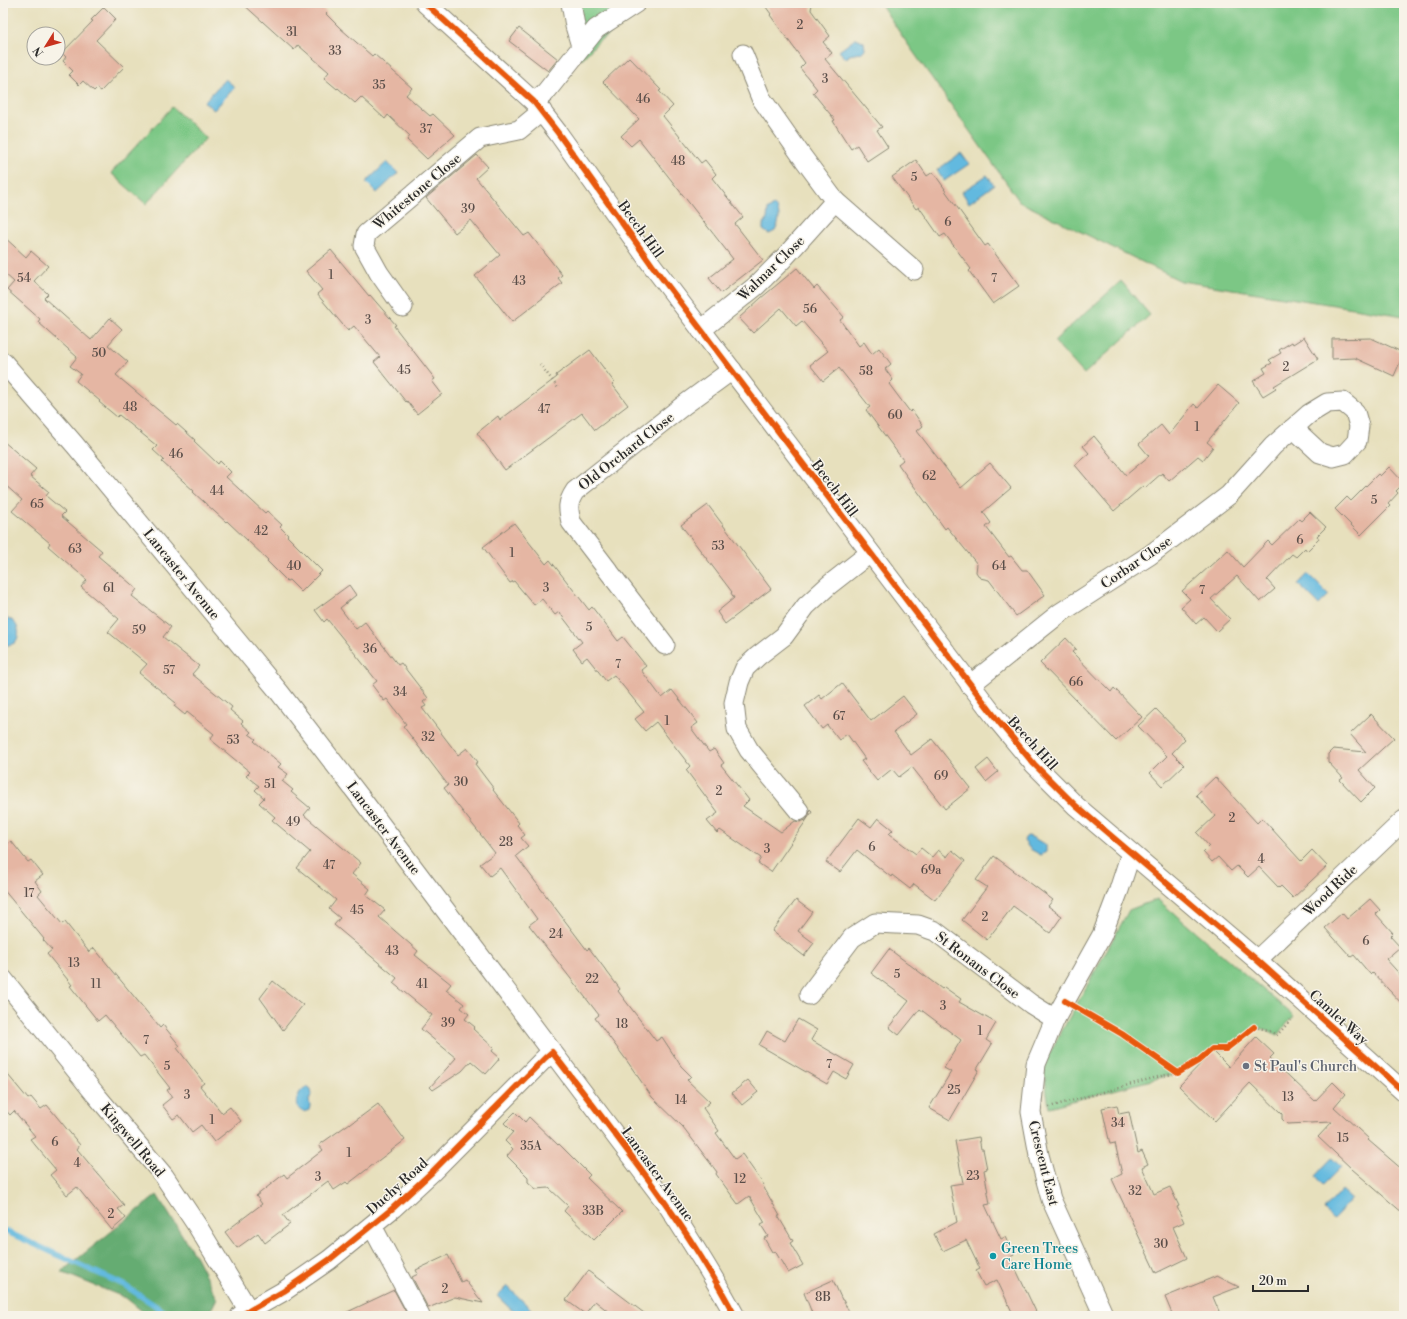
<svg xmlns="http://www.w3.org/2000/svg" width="1407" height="1319" font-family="'Libre Bodoni',serif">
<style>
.green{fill:#7cc785;stroke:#547958}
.forest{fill:#65ac72;stroke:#486c4e}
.water{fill:#62b9df;stroke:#467285}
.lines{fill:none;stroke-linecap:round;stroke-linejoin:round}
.stream{stroke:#62b9df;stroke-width:5.5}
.building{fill:#e5b6a3}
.minor-casing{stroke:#898674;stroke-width:21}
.path{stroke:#898674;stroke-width:2.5;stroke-dasharray:1 3;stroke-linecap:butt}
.minor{stroke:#fff;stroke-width:19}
.cycleway-casing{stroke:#f7f3e8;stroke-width:8}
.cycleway{stroke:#e8590c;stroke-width:6}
.worship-dot{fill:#6b7280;stroke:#f7f3e8;stroke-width:1.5}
.culture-dot{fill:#0f9aa8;stroke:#f7f3e8;stroke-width:1.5}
.labels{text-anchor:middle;stroke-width:3;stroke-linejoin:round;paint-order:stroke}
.number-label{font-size:12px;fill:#5a4e49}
.street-label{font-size:14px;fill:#2b2b2b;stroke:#f7f3e8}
.worship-label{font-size:14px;fill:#5b616d;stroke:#f7f3e8;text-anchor:start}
.culture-label{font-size:14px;fill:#0d838f;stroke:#f7f3e8;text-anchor:start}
</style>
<rect width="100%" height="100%" fill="#f7f3e8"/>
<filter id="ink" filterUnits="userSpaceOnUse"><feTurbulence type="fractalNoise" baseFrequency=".025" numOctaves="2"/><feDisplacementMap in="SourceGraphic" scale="8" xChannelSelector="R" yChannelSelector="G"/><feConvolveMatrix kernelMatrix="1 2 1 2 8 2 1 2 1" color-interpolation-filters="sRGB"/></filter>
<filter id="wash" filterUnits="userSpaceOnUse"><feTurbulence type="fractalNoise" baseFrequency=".012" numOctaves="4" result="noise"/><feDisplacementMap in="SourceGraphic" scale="16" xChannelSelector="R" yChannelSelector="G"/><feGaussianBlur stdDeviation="0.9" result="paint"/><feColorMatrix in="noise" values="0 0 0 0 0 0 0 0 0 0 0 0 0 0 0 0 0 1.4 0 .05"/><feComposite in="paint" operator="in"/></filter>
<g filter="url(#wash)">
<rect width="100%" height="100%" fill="#e7e0bd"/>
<!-- green -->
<g class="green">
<path d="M564,3H654L599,41L581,60Z"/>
<path d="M880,3H1404V316L1181,281L1020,202L902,36Z"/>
<path d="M172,107L206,138L146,204L111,173Z"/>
<path d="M1121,281L1150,315L1084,374L1054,341Z"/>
<path d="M1157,899L1294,1016L1277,1035L1268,1030L1254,1027L1226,1049H1212L1198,1061L1178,1073L1049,1107L1043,1065L1129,910Z"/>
</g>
<!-- forest -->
<path class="forest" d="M157,1195L196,1257L217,1298L212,1308L203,1316H148L126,1298L61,1272Z"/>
<!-- water -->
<g class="water">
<path d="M855,39H859L864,42L865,49L861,53L849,55L848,57L845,58L839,51Z"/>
<path d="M225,79L235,87L214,110L204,102Z"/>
<path d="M961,153L969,164L944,181L937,170Z"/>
<path d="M387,162L398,173L377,193L366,182Z"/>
<path d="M987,175L994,185L969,203L962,192Z"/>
<path d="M773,206L776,207C781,215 779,223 775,231L769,234L763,230V225L767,219L768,209Z"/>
<path d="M1308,574L1329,595L1319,605L1298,584Z"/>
<path d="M6,618C16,619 22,632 16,641C14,645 9,644 5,646L3,644V640L6,632L3,627V620Z"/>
<path d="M1027,836C1032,836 1040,842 1046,845V852L1041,855L1030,849L1024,841L1025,838Z"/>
<path d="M307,1087L311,1090L312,1095L309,1100L310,1106L309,1110C294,1118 293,1091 307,1087Z"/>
<path d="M1332,1158L1341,1167L1323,1185L1315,1176Z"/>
<path d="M1342,1190L1352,1199L1333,1219L1324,1210Z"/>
<path d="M507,1286L531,1309L524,1316H518L497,1296Z"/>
</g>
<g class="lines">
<!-- stream -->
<path class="stream" d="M3,1230L124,1285L171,1316"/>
</g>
<g id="blocks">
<!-- building -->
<g class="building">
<path d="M242,3H317L327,13L326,14L340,28L372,56L374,54L412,88L406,95L430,116L433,114L455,135L427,159L407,140L410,136L388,115L385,119L361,97L355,103L338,88L337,89L324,78L329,72L298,45L294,50Z"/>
<path d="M763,3H812L811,10L830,36L823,42L832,53L825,59L882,127L877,130L888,147L867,161L857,145L851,149L833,121L835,120L813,93L817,89L800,68L805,63L770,15L771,14Z"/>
<path d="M104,7L116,19L96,40L124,67L101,91L97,88L94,91L83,81L79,85L69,75L73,71L63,61L66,57L62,53L93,21L91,20Z"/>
<path d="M519,28L558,59L548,71L509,41Z"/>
<path d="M629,57L661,90L659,91L673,106L663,116L701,163L705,160L716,174L712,178L743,217L735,224L763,260L721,293L709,278L733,259L639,139L631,146L621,136L639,119L603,82Z"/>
<path d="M477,155L488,167L476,178L524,236L529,233L562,275L558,278L562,283L512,322L475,276L500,255L471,220L455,233L426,198Z"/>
<path d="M916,160L927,176L933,172L945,189H944L985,246L988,244L1019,286L993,304L969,271L971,269L945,234L940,237L919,207L916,209L892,177Z"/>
<path d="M3,236L26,257L31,251L48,266L34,281L48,294L44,298L91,340L110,318L122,329L108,345L128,362L116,375L176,425L177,424L195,440L194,441L218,464L220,461L231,472L226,477L265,513L267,511L282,525L280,527L288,535L287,536L322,571L301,592L289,580L287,581L267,561L268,560L227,521L226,522L193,492L194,491L162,462L164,460L153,450L157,446L119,415L117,417L99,402L100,401L76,381L81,374L70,366L77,357L38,322L40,319L7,290L14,282L3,272Z"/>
<path d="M331,250L369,296L370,295L396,325L394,326L435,379L432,381L442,394L417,414L407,401L406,402L374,362L380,357L354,326L348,331L317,294L322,290L306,271Z"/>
<path d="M797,268L814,289L817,286L844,317L840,320L859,346L864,342L872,354L879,348L891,364L885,369L893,380L889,384L910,412L912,410L923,426L917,431L961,488L990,463L1011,488L983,512L991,523L986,527L1009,557L1011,556L1022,570H1027L1045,595L1016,616L989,580L980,578L976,572L977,564L947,527L945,529L898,464L903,460L866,410L870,407L839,368L823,381L810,365L828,351L802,321L796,326L781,308L753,333L739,318L761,298Z"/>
<path d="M1304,337L1318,359L1274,386L1276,388L1263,396L1253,381L1266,373L1263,368L1272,363L1269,360L1281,353L1279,350L1292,342L1293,344Z"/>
<path d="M1371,338L1404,353L1394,376L1355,358L1332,359V339Z"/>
<path d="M590,350L614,382L612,384L628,405L595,430L582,413L505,470L477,433L498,416L500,420L557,377L556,375Z"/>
<path d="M1218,385L1239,403L1207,442L1213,447L1203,460L1198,456L1169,481L1162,473L1145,488L1143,486L1114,511L1075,465L1089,453L1083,446L1094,436L1126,475L1149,456L1139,444L1161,425L1169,435L1194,404L1198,408Z"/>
<path d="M3,441L36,469L30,476L49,492L46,496L65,512L61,516L102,551L98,556L137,589L132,596L171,627L163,637L199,666L192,674L232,707L230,710L243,721L241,723L251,732L249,734L256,739L254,741L281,764L278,767L288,774L282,781L293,790L291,792L310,808L304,815L361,863L352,874L370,889L366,895L385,910L379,917L418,951L415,955L451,984L446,990L464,1004L461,1008L469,1014L465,1019L475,1027L473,1029L494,1048L492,1051L500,1058L486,1074L471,1061L462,1071L433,1090L430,1087L456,1058L421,1029L432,1015L393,983L397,978L334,925L340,918L329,909L336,900L297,868L310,852L272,820L275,817L259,803L264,798L255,790L259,786L246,776L250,772L210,739L214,734L187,712L185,715L174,706L176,703L139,673L147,664L108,632L119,619L81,587L87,580L48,546L50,543L12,511L22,500L3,483Z"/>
<path d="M1389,467L1404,483L1396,491L1398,493L1388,504L1390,506L1361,535L1335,509L1347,497L1351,501L1378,474L1380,476Z"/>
<path d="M708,505L771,589L725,624L717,612L734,598L731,593L732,592L681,525Z"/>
<path d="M1310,512L1326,527L1317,536L1319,539L1307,551L1305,548L1296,557L1292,554L1267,580L1275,589L1260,602L1237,576L1211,599L1230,619L1217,631L1204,617L1196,624L1181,607L1190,599L1182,591L1228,550L1243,567L1268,541L1272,545L1299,519L1301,521Z"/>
<path d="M514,523L546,564L550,560L589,610L592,607L618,641L623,637L646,666L641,670L662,698L672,690L698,723L691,728L709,752L714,749L724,763L721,765L749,800L743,806L781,832L795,821L800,822L806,820L809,815L810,810L812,812L771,872L758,863L761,858L720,830L717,833L707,821L718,813L686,770L690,766L656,722L645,731L635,719L644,712L614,675L606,681L587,657L582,661L573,649L582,642L559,612L555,615L542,599L534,605L514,581L510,583L483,547Z"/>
<path d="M349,585L356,595L340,608L356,629L365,622L398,665L401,663L428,698L423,702L426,706L422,708L458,755L467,748L478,762L475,764L494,789L493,790L519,823L517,825L525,835L521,838L528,846L516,856L587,950L589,948L620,989L618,991L656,1041L662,1037L681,1066L691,1076L687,1080L710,1102L703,1108L719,1131L716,1133L735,1159L742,1154L764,1185L763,1186L780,1216H778L793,1241L790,1243L803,1265L788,1273L775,1251L772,1252L764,1238L768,1236L761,1225L765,1223L749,1196L738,1204L716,1174L717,1172L683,1127L652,1097L627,1061L595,1018L599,1015L529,925L537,919L500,868L490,876L480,864L495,853L444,788L448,785L403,726L406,724L387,699L384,701L372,685L377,681L327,619L324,622L315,610Z"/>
<path d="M1066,638L1076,649L1072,652L1111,692L1114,688L1142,717L1116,741L1040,663Z"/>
<path d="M842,683L871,721L903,696L917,714L894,732L911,755L932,739L971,788L945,809L912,767L899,777L892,769L877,781L861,761L865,759L847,734L839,740L827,725L822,729L805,706L819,695L822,699Z"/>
<path d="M1156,709L1185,739L1172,753L1184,765L1162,786L1150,773L1167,756L1138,726Z"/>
<path d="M1371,714L1394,738L1359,770L1375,788L1361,802L1340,780L1343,778L1328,762V754L1333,749L1366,752L1350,734Z"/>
<path d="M988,759L998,772L986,782L976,769Z"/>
<path d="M1215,777L1257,823L1262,818L1301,861L1312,850L1327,866L1293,898L1281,886L1279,888L1259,867L1248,877L1237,866L1231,871L1218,857L1212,862L1203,852L1209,846L1197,833L1215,816L1196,795Z"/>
<path d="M859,818L871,827L878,818L893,830L889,834L916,854L921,848L932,857L938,850L947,857L952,850L965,861L935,900L914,884L910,889L892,875L891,877L857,850L840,872L826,862Z"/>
<path d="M11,841L28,862L31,860L43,875L35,881L42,891L38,895L62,924L65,922L89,952L94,948L160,1028L163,1025L180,1046L177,1048L204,1083L200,1086L222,1113L230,1107L241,1121L214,1142L201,1125L192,1132L179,1115L173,1119L162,1105L172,1097L167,1090L170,1088L144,1055L140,1057L105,1015L98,1021L70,986L72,985L47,954L52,950L43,940L44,939L3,889V848Z"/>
<path d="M994,856L1053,900L1048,906L1062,916L1050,933L1013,906L987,940L962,920L987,887L976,880Z"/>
<path d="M1370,899L1380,910L1376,914L1393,933L1390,936L1400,947L1386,959L1404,979V1006L1372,972L1370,974L1354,955L1351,957L1325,928L1342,913L1347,919Z"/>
<path d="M796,900L812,912L798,931L814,943L804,956L772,931Z"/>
<path d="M889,949L942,989L944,987L961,999L959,1002L996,1023L986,1040L992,1044L977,1069L979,1070L950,1120L929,1108L951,1072L944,1068L961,1040L920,1009L899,1035L889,1027L909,1001L871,973Z"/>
<path d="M273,981L303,1005L283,1030L260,998Z"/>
<path d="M798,1019L817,1030L811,1040L854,1065L846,1079L834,1072L827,1084L759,1045L767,1031L785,1041Z"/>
<path d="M1256,1037L1274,1054L1270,1058L1315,1101L1333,1082L1345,1094L1334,1107L1369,1139L1368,1140L1404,1171V1214L1352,1169L1318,1137L1332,1122L1287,1124L1282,1119V1114L1250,1083L1215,1121L1179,1086L1213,1051L1229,1067Z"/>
<path d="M3,1069L28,1099L31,1097L41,1109L47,1105L80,1145L77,1149L124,1205L118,1209L126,1218L112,1230L77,1187L67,1195L50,1175L56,1170L30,1139L35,1136L14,1111L10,1115L3,1107Z"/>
<path d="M748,1080L758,1092L742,1105L732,1093Z"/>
<path d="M378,1104L405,1140L348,1184L346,1182L334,1190L328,1181L283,1215L290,1224L265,1243L258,1233L237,1248L225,1232L262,1204L256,1196L284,1174L287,1178L323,1150L319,1145L350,1123L351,1124Z"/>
<path d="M1117,1105L1119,1114L1129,1112L1138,1153L1142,1151L1148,1164L1142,1167L1154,1194L1170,1187L1179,1206L1177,1207L1184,1222L1173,1227L1187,1258L1156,1273L1112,1179L1122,1174L1115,1143L1110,1144L1102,1108Z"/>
<path d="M515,1112L525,1122L529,1117L558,1145L559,1144L590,1175L587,1178L622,1212L594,1240L564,1211L568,1206L549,1188L536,1189L528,1182V1177L507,1156L513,1149L505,1141L513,1132L504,1123Z"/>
<path d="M979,1137L981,1149H983L987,1169L984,1170L990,1204L985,1205L1001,1239L1005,1237L1014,1255L1010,1257L1038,1316H1014L997,1280L984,1286L976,1271L980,1269L966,1240L943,1251L934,1234L957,1222L950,1185L963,1183L955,1141Z"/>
<path d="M448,1255L461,1282L465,1280L483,1303L455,1297L428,1308L412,1277L418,1274L416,1270Z"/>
<path d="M588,1271L611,1288L648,1316H614L595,1301L585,1314L566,1300Z"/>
<path d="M1217,1276L1239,1287L1213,1297L1221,1316H1173L1165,1297Z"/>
<path d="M833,1280L842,1300H843L851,1316H807L812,1313L804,1293Z"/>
<path d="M394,1290L408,1316H339Z"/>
</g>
</g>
</g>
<g filter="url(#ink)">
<use href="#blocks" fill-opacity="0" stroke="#898674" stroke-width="1"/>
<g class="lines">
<!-- minor casing -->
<g class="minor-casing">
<g id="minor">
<path d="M425,3L534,102L558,133L652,265L999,722L1034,764L1076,806L1257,960L1404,1092"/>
<path d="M571,3L575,26L581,46"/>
<path d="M534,102L545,93L596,29L636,3"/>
<path d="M835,201L914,270"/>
<path d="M403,307L379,273L364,246L366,234L480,138L519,130L542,111"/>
<path d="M701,330L756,286L783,259L835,201L801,155L761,98L743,54"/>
<path d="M3,362L75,445L280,693L360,797L667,1204C691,1241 714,1277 735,1316"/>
<path d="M665,645L571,522C568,508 567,503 575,491L684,405L732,370"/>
<path d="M970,685L1060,613L1150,555L1229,495L1273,446L1309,414L1327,403L1343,402L1355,412L1359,426L1357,441L1345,454L1333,457L1320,453L1293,428"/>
<path d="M799,811L749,750L737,729L734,703L739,682L745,668L758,656L784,636L806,606L829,585L870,553"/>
<path d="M1257,960L1404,820"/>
<path d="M3,979L96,1095L164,1176L198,1227L249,1311"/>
<path d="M809,995L852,938L875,923L918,925L935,931L1031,1004L1055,1019"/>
<path d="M372,1226L420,1316"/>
<path d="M240,1316L284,1291L329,1260L393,1208L432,1172L545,1058L552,1052"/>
<path d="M1104,1316L1051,1199L1039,1155L1031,1112L1036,1064L1055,1019L1102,935L1119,890L1131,853"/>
</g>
</g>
<!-- path -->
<g class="path">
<path d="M540,364L558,388"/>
<path d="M1254,1027L1268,1030L1277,1035L1293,1018"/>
<path d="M1049,1107L1161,1076L1178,1073"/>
</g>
<!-- minor -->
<use href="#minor" class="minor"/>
<!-- cycleway casing -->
<g class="cycleway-casing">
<g id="cycleway">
<path d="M425,3L534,102L558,133L652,265L999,722L1034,764L1076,806L1257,960L1404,1092"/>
<path d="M1065,1001L1122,1034L1178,1073L1198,1061L1212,1049H1226L1254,1027"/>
<path d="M240,1316L284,1291L329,1260L393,1208L432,1172L545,1058L552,1052C617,1137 685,1221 735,1316"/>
</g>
</g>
<!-- cycleway -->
<use href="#cycleway" class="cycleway"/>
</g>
</g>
<!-- markers -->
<circle class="worship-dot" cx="1246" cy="1066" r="4"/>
<circle class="culture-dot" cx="993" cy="1256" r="4"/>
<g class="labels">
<!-- number labels -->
<g class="number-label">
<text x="800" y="29">2</text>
<text x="292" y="36">31</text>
<text x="335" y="55">33</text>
<text x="825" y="83">3</text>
<text x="379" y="89">35</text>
<text x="643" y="103">46</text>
<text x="426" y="133">37</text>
<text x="678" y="165">48</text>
<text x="914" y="181">5</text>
<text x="468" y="213">39</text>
<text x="948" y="226">6</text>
<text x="331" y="279">1</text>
<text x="24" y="282">54</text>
<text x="994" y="282">7</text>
<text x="519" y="285">43</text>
<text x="810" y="313">56</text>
<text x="368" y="324">3</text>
<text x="99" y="357">50</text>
<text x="1286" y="371">2</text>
<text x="404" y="374">45</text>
<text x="866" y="375">58</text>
<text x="130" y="411">48</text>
<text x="544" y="413">47</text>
<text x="895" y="419">60</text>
<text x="1197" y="431">1</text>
<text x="176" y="458">46</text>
<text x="929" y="480">62</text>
<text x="217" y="495">44</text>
<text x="1374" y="504">5</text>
<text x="37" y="508">65</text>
<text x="261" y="535">42</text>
<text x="1300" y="544">6</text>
<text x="718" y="550">53</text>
<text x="75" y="553">63</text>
<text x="512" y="557">1</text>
<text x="294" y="570">40</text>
<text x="999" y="570">64</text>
<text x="109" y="592">61</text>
<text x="546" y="592">3</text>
<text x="1202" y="594">7</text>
<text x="589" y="631">5</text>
<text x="139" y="634">59</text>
<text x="370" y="653">36</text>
<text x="618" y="668">7</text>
<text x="169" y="674">57</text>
<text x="1076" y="686">66</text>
<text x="400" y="696">34</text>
<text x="839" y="720">67</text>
<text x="667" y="725">1</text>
<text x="428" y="741">32</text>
<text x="233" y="744">53</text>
<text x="941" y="780">69</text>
<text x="461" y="786">30</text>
<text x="270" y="788">51</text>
<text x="719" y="795">2</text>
<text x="1232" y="822">2</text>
<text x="293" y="826">49</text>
<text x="506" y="846">28</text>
<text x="872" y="851">6</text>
<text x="767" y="853">3</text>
<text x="1261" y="863">4</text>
<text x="329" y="869">47</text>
<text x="931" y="874">69a</text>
<text x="29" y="897">17</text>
<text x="357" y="914">45</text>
<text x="985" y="921">2</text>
<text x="556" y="938">24</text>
<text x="1366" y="945">6</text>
<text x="392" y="955">43</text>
<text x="74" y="967">13</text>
<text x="897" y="978">5</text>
<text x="592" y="983">22</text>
<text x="96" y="988">11</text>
<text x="422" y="988">41</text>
<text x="943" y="1010">3</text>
<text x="448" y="1027">39</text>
<text x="622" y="1028">18</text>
<text x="980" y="1035">1</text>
<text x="146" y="1044">7</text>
<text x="829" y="1068">7</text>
<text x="167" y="1070">5</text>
<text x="954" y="1094">25</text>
<text x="187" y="1099">3</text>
<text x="1288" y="1101">13</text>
<text x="681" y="1104">14</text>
<text x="212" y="1124">1</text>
<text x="1118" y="1127">34</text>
<text x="1343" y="1142">15</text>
<text x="55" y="1146">6</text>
<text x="531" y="1150">35A</text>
<text x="349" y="1157">1</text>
<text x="77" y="1167">4</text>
<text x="973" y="1180">23</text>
<text x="318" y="1181">3</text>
<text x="740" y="1183">12</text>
<text x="1135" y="1195">32</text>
<text x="593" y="1215">33B</text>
<text x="111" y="1218">2</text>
<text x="1161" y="1248">30</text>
<text x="445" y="1293">2</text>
<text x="823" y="1301">8B</text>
</g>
<!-- street labels -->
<g class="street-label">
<text transform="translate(417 191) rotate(-40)" y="5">Whitestone Close</text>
<text transform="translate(641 229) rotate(54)" y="5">Beech Hill</text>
<text transform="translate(771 268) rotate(-44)" y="5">Walmar Close</text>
<text transform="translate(626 451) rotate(-38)" y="5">Old Orchard Close</text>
<text transform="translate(835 488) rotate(53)" y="5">Beech Hill</text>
<text transform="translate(1136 562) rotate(-34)" y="5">Corbar Close</text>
<text transform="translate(182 574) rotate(51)" y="5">Lancaster Avenue</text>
<text transform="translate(1033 743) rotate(48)" y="5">Beech Hill</text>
<text transform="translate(384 828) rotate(53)" y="5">Lancaster Avenue</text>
<text transform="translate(1330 890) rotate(-43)" y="5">Wood Ride</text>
<text transform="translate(978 965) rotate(37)" y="5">St Ronans Close</text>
<text transform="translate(1339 1017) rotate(42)" y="5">Camlet Way</text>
<text transform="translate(133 1140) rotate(50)" y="5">Kingwell Road</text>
<text transform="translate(1044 1163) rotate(76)" y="5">Crescent East</text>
<text transform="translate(658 1174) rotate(54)" y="5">Lancaster Avenue</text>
<text transform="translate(397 1186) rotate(-42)" y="5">Duchy Road</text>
</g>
<!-- worship labels -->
<g class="worship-label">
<text x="1254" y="1071">St Paul's Church</text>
</g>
<!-- culture labels -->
<g class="culture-label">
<text x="1001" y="1253">Green Trees<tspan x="1001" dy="16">Care Home</tspan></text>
</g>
</g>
<!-- margin -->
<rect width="1407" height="1319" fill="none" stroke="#f7f3e8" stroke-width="16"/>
<!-- north arrow -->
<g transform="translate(46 46) rotate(233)"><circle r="19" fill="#f7f3e8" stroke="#a5a39c"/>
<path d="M0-3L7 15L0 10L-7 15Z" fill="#c8321e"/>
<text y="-6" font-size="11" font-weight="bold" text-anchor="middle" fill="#2b2b2b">N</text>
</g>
<!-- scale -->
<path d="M1253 1285v6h55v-6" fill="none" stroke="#2b2b2b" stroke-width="2"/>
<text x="1259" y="1285" font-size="12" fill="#2b2b2b" stroke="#f7f3e8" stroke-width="3" paint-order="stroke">20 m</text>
</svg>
